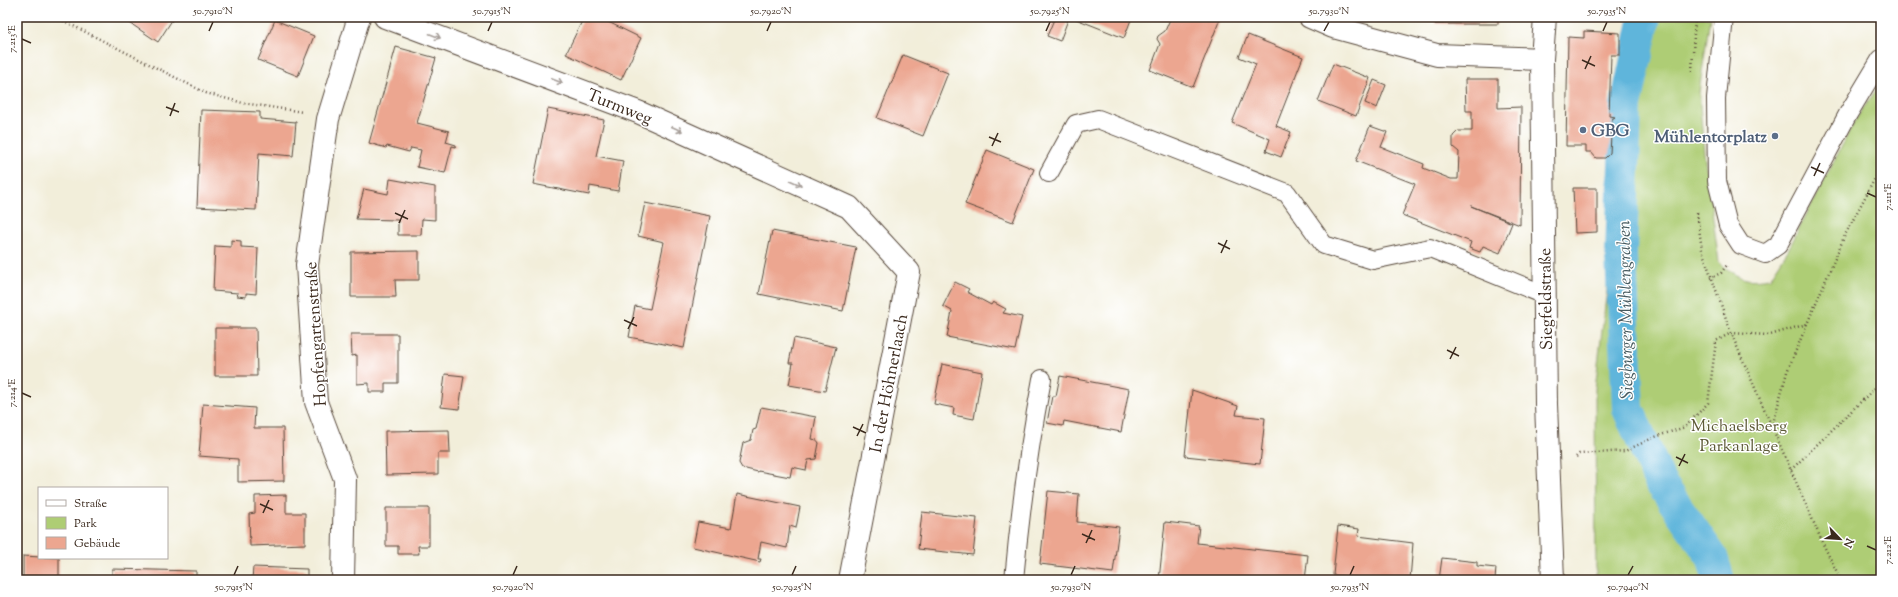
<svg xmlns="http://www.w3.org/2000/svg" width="1898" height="597" font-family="'Sorts Mill Goudy',serif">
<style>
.green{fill:#aecd74;stroke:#747c49}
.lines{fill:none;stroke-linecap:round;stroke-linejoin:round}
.canal{stroke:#5eb5db;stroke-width:32}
.building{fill:#eca690}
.lane-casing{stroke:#56473a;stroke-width:20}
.street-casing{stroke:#56473a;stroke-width:24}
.path{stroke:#56473a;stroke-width:2.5;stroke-dasharray:1 3;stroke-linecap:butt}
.lane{stroke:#fff;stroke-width:18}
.street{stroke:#fff;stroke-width:22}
.oneway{stroke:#a79f9a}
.ticks{fill:none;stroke:#3b2a1e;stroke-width:1.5}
.service-dot{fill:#5c6f8a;stroke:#fff;stroke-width:1.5}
.labels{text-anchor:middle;stroke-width:3;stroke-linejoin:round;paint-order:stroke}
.street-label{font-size:17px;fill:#3b2a1e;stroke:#fff}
.service-label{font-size:17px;font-weight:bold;fill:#4e5e75;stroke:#fff;text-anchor:start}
.park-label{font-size:17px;fill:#5e5b38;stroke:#fff}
.water-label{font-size:18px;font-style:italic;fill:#475b60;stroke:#fff}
.neatline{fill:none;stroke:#3b2a1e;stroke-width:1.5}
.ticks-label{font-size:10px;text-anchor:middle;fill:#3b2a1e}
</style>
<rect width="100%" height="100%" fill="#fff"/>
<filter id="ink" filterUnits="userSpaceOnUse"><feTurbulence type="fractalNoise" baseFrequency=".025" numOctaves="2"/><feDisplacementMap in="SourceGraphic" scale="8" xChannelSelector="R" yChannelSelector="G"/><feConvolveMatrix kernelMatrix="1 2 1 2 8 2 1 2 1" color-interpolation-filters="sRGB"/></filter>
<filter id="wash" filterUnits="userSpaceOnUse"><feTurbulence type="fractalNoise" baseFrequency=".012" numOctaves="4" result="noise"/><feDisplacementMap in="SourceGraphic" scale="16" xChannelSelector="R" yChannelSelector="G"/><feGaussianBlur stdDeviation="0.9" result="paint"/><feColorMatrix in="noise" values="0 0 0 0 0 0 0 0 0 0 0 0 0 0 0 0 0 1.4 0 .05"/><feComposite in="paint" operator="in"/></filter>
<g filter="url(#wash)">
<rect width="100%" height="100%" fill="#f2eeda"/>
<!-- green -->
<path class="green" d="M1651,17H1710L1699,93L1704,153L1719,262C1738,279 1745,282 1770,278L1788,250L1856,119L1881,83V580H1596L1595,389L1629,106Z"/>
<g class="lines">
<!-- canal -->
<path class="canal" d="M1645,17L1626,106L1621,255L1628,409L1660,482L1712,557L1719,580"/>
</g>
<g id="blocks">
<!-- building -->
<g class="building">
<path d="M121,17H174L158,42Z"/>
<path d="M584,17H598L641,38L621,80L566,54Z"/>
<path d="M1055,17H1069L1060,41L1047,36Z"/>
<path d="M1071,17H1132L1124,38Z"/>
<path d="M1171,17H1214L1220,19L1193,87L1150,70L1160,44L1157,39L1158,36L1165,31Z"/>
<rect x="1435" y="17" width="63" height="7"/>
<path d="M275,20L314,36L298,76L258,60Z"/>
<path d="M1584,31L1620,33V55H1611L1609,116L1615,117L1612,119L1610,153L1605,158H1596L1591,152H1586V146H1566L1568,37L1584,38Z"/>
<path d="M1248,35L1303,57L1276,126L1291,132L1281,157L1266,151L1270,139L1232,123L1256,64L1239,57Z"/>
<path d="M396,47L436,58L417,123L449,131L446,142L456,145V147L452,146L445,173L417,167L421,150L411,148L409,152L387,146L386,148L369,143Z"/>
<path d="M903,55L948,73L923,136L877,118Z"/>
<path d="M1333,64L1370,78L1356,116L1318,101Z"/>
<path d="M1465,79H1498V108L1521,107L1520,225L1471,206L1512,223L1500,253L1483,246L1480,252L1469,248L1471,242L1402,215L1415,184L1356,161L1370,126L1387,132L1381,147L1424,164L1423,168L1451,179H1458L1459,152L1453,147V136L1458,131H1472V111H1466Z"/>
<path d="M1374,80L1386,85L1377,108L1365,103Z"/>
<path d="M548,109L604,120L596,156L623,161L618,191L590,186L589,195L533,184Z"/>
<path d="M201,110L260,112V119L296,122L293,156L259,153L256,210L197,207Z"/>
<path d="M987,150L1034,169L1013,222L965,204Z"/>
<path d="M390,179L435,187V220L422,219L421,235H398V220L356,219L364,189L388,194Z"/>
<path d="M1573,188H1597V232L1575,233Z"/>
<path d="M645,203L710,216L684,348L629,337L635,306L650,309L664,242L638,236Z"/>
<path d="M772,231L856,247L843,311L759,294Z"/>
<path d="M231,240L241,241V247L258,248L256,294L246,293V297L237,296L238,293L213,291L215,246L231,247Z"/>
<path d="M419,251V280H395L396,297H351V252Z"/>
<path d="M955,282L969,289L967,292L991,305L993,302L1006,309L1003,313L1022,317L1015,350L947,337L952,311L943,306Z"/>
<path d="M215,328H256L257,376H215Z"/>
<path d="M351,334H398V383H385V392H369V383L357,384V355L352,356Z"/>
<path d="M794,338L836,347L825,391L789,385L793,363H789Z"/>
<path d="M942,364L982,372L974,419L953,415L954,408L934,404Z"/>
<path d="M445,374L464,376L459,409L441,407Z"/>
<path d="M1060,376L1129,389L1121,432L1064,421L1063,426L1047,423L1052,396H1056Z"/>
<path d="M1192,390L1238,406L1236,415L1265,418L1260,464L1185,456Z"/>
<path d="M203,404L255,408L254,428H283L284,481L238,482V459L199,456Z"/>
<path d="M761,407L816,417L812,439L817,440L819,443L816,459L808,460L806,470L792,467L790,477L758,471V472L742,468L739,463L743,443L751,440L753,430L756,429Z"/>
<path d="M449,430L450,453H438V474L386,475L385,431Z"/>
<path d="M1048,491L1079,494L1077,522L1119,527L1113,573L1040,564Z"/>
<path d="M737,494L800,507L796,528L790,526L787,548L761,542L758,559H761L760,562L693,547L698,522L731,528Z"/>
<path d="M286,495V513H305V544L250,546L249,514L255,513V496Z"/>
<path d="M386,508H429V546H418L419,554H398V546H386Z"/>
<path d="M922,512L977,518L973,555L918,549Z"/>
<path d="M1165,522L1199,526L1197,543L1308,555L1305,580H1159Z"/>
<path d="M1338,526L1359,529L1358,536L1413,543L1410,580H1359L1360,578L1333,575Z"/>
<path d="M23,556L59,558V580H23Z"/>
<path d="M1442,558L1477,562V566L1496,568L1495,580H1439Z"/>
<path d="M253,567L307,569V580H252Z"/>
<path d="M112,569L196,571V580H112Z"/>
</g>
</g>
</g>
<g filter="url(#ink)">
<use href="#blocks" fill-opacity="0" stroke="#56473a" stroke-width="1"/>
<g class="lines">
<!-- lane casing -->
<g class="lane-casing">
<g id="lane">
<path d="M1724,17L1716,98L1717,181L1728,225L1741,245L1765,254L1778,245L1848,114L1881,59"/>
<path d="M1049,173L1076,124L1098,119L1287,193L1324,245L1373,260L1430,248L1545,295"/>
<path d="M1014,580C1020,512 1029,446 1042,379"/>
</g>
</g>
<!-- street casing -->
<g class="street-casing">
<g id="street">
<path d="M385,17L638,112L849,207L909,272L850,580"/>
<path d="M1310,17L1333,27L1437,55L1542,59"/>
<path d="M1545,17L1542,59L1546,404L1553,580"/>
<path d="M343,580L345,479L316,402L307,265L328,119L359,17"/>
</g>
</g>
<!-- path -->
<g class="path">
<path d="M56,17L206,93L243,103L303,112"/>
<path d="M1692,71L1695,17"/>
<path d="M1697,213L1702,250L1731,333L1824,546L1841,580"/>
<path d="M1710,278L1721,273L1727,265"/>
<path d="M1772,427L1787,372L1807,324"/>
<path d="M1576,457L1579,454L1625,451L1655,437L1685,427L1708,403L1716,341L1731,333L1770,335L1807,324L1845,235L1881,167"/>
<path d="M1791,470L1881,382"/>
</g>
<!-- lane -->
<use href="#lane" class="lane"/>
<!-- street -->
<use href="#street" class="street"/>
</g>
<!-- one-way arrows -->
<defs><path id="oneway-shaft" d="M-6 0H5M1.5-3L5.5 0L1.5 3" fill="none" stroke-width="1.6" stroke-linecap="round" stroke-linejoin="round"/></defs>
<g class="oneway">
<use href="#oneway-shaft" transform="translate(435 36) rotate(21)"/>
<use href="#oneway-shaft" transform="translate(557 81) rotate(21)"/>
<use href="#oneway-shaft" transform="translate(677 129) rotate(24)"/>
<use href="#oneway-shaft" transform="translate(796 183) rotate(24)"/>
</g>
</g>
<!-- ticks -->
<path class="ticks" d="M209,31L213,22M488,31L492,22M767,31L771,22M1046,31L1050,22M1324,31L1329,22M1603,31L1607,22M22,39L31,43M1582,60L1595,66M1585,69L1591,56M166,107L179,112M170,116L175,103M989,137L1001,142M992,146L998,133M1811,167L1824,173M1814,176L1820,163M1867,193L1876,197M395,213L408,219M399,223L405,210M1218,243L1230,249M1221,253L1227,240M624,320L637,326M628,329L634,317M1447,350L1459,356M1450,359L1456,347M22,393L31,397M853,427L866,433M857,436L863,424M1676,457L1688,463M1679,466L1685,454M260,504L273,510M263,513L269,500M1082,534L1095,540M1086,543L1092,530M1867,546L1876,550M234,575L238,566M513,575L517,566M792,575L796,566M1071,575L1075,566M1350,575L1354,566M1628,575L1633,566"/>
<!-- markers -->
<g class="service-dot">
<circle cx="1583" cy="130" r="4"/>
<circle cx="1775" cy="136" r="4"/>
</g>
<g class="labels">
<!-- street labels -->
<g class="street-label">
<text transform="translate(620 106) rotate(22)" y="6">Turmweg</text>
<text transform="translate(1545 299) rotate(-91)" y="6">Siegfeldstraße</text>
<text transform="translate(315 334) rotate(-94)" y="6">Hopfengartenstraße</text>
<text transform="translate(888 383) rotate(-79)" y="6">In der Höhnerlaach</text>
</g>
<!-- service labels -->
<g class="service-label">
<text x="1591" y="136">GBG</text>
<text x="1767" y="142" text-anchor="end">Mühlentorplatz</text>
</g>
<!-- park labels -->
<g class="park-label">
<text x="1739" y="431">Michaelsberg<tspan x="1739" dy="20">Parkanlage</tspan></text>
</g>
<!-- water labels -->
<g class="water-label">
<text transform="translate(1625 310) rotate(-91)" y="6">Siegburger Mühlengraben</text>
</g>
</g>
<!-- margin -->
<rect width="1898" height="597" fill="none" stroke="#fff" stroke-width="44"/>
<!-- legend -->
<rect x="38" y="487" width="130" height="72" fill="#ffffff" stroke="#b1aaa5"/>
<rect x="46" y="500" width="20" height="6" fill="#ffffff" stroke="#b1aaa5"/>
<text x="74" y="507" font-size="12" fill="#3b2a1e">Straße</text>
<rect x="46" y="517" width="20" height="12" fill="#aecd74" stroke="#b1aaa5"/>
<text x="74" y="527" font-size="12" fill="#3b2a1e">Park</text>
<rect x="46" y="537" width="20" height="12" fill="#eca690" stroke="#b1aaa5"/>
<text x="74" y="547" font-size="12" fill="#3b2a1e">Gebäude</text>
<!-- north arrow -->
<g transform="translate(1840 539) rotate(115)" stroke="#ffffff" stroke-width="3" paint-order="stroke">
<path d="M0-3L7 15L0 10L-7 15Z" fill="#3b2a1e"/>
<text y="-6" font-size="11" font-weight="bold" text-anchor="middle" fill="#3b2a1e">N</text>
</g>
<rect x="22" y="22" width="1854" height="553" class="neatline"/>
<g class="ticks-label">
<text x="213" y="14">50.7910°N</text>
<text x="492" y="14">50.7915°N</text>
<text x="771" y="14">50.7920°N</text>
<text x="1050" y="14">50.7925°N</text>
<text x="1329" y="14">50.7930°N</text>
<text x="1607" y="14">50.7935°N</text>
<text transform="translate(11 39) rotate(-90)" y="4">7.213°E</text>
<text transform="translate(1887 197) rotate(-90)" y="4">7.211°E</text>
<text transform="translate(11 393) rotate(-90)" y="4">7.214°E</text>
<text transform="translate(1887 550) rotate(-90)" y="4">7.212°E</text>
<text x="234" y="590">50.7915°N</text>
<text x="513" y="590">50.7920°N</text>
<text x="792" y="590">50.7925°N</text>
<text x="1071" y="590">50.7930°N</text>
<text x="1350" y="590">50.7935°N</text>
<text x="1628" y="590">50.7940°N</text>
</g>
</svg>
